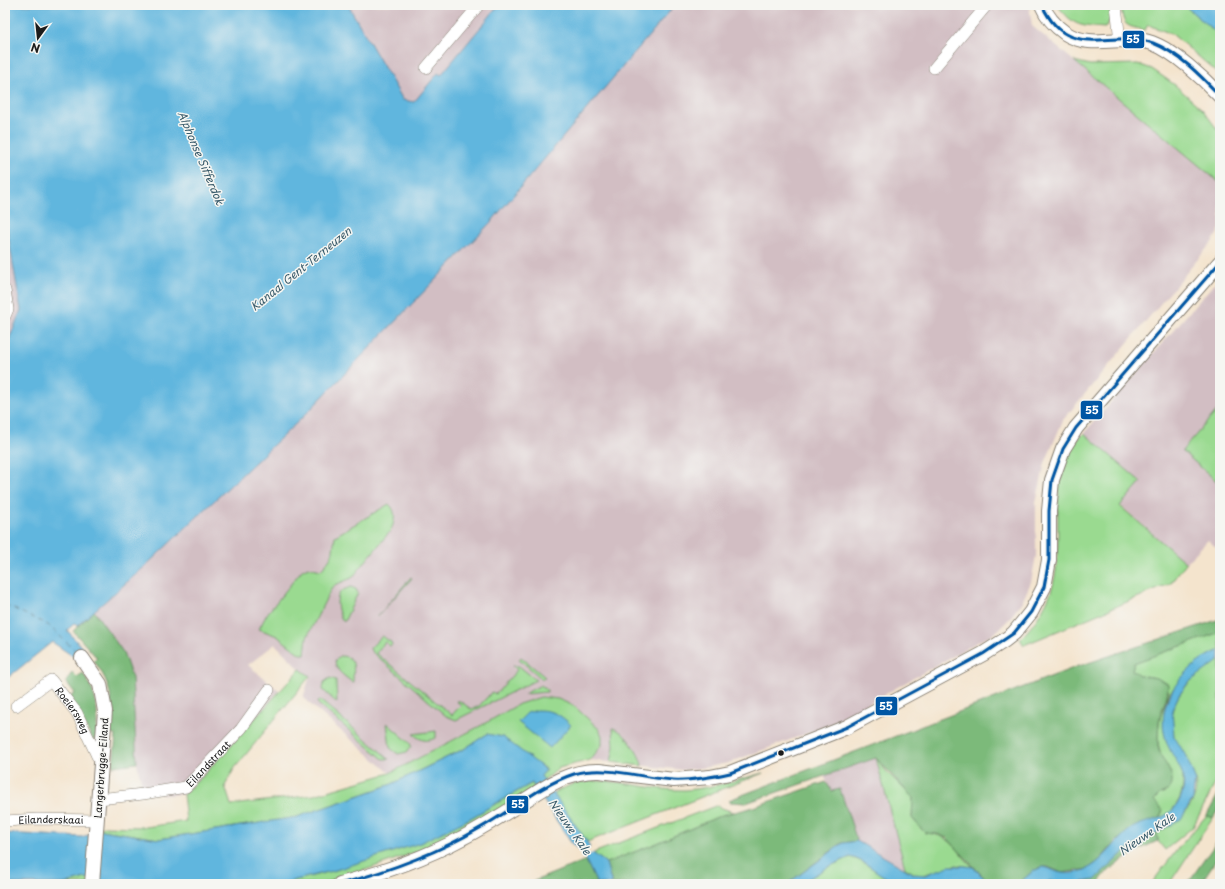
<svg xmlns="http://www.w3.org/2000/svg" width="1225" height="889" font-family="'Playpen Sans',sans-serif">
<style>
.industrial{fill:#d2bec3}
.green{fill:#9ada90;stroke:#5b7b56}
.forest{fill:#7bba7a;stroke:#4c6b4b}
.water{fill:#61b6de;stroke:#3e697d}
.pier{fill:#f4e4cd}
.lines{fill:none;stroke-linecap:round;stroke-linejoin:round}
.ferry{stroke:#385a6a;stroke-width:1;stroke-dasharray:5 4;stroke-linecap:butt}
.minor-casing{stroke:#888074;stroke-width:12}
.major-casing{stroke:#888074;stroke-width:16}
.minor{stroke:#fff;stroke-width:11}
.major{stroke:#fff;stroke-width:14}
.bus-1-casing{stroke:#f6f6f2;stroke-width:6}
.bus-1{stroke:#0056a4;stroke-width:3}
.bus-dot{fill:#1c1c1c;stroke:#f6f6f2;stroke-width:1.5}
.labels{text-anchor:middle;stroke-width:3;stroke-linejoin:round;paint-order:stroke}
.street-label{font-size:10px;fill:#1c1c1c;stroke:#f6f6f2}
.water-label{font-size:11px;font-style:italic;fill:#385a6a;stroke:#f6f6f2}
.line-badge{stroke:#f6f6f2;stroke-width:1.5}
.badge-label{font-size:11px;text-anchor:middle;font-weight:bold;fill:#fff}
</style>
<rect width="100%" height="100%" fill="#f6f6f2"/>
<filter id="ink" filterUnits="userSpaceOnUse"><feTurbulence type="fractalNoise" baseFrequency=".025" numOctaves="2"/><feDisplacementMap in="SourceGraphic" scale="8" xChannelSelector="R" yChannelSelector="G"/><feConvolveMatrix kernelMatrix="1 2 1 2 8 2 1 2 1" color-interpolation-filters="sRGB"/></filter>
<filter id="wash" filterUnits="userSpaceOnUse"><feTurbulence type="fractalNoise" baseFrequency=".012" numOctaves="4" result="noise"/><feDisplacementMap in="SourceGraphic" scale="16" xChannelSelector="R" yChannelSelector="G"/><feGaussianBlur stdDeviation="0.9" result="paint"/><feColorMatrix in="noise" values="0 0 0 0 0 0 0 0 0 0 0 0 0 0 0 0 0 1.4 0 .05"/><feComposite in="paint" operator="in"/></filter>
<g filter="url(#wash)">
<rect width="100%" height="100%" fill="#f4e4cd"/>
<!-- industrial -->
<g class="industrial">
<path d="M348,5H499L441,75L438,73L414,102L403,100Z"/>
<path d="M675,5H1029L1032,26L1220,183V229L1213,241L1063,420L1045,463L1036,503V556L1031,582L1022,602L1009,619L997,631L832,724L728,763L708,767L684,770L590,760L559,768L492,720L390,773L303,698L310,676L300,669L275,644L248,665L279,691L244,731L202,777L183,794L166,795L143,790L137,763L132,678L94,611L142,569L304,416L491,222Z"/>
<path d="M5,218L21,310L5,349Z"/>
<path d="M1220,277V551L1208,540L1186,563L1120,505L1140,481L1084,433Z"/>
<path d="M876,758L901,849L905,868L857,841L840,790L832,792L824,776Z"/>
</g>
<!-- green -->
<g class="green">
<path d="M1057,5H1110V20L1105,28C1078,26 1074,26 1057,5Z"/>
<path d="M1121,5H1184L1220,36V75L1172,34L1148,25L1145,30C1125,26 1123,26 1121,5Z"/>
<path d="M1074,61L1090,65L1138,64L1152,69L1175,85L1203,110L1220,133V183Z"/>
<path d="M1220,407V484L1182,451Z"/>
<path d="M1084,433L1141,482L1120,506L1186,563L1170,584L1024,645L1020,639C1037,622 1051,600 1055,576C1064,529 1045,470 1084,433Z"/>
<path d="M389,504C397,511 395,521 391,530L352,578L335,585L330,591L307,637L305,654H300L277,636L259,629L267,614L302,570L308,567L321,570C335,554 332,555 335,536Z"/>
<path d="M411,577L412,578L378,616Z"/>
<path d="M351,587L356,589L358,593L344,622C338,616 333,597 342,591C344,589 348,588 351,587Z"/>
<path d="M1220,632V650C1206,655 1197,666 1187,676C1182,681 1175,686 1171,691C1162,704 1162,725 1166,739C1168,749 1175,755 1179,763C1189,785 1180,810 1158,820L1161,815L1154,800L1160,794L1169,790L1171,773C1150,746 1158,721 1169,691L1157,678L1139,675L1132,670L1134,663L1138,661Z"/>
<path d="M382,636L391,642L392,645L390,646L385,642L376,653L452,715L461,705L456,701H460L471,709L479,706L492,692L496,694L517,670L513,666H519L536,680L456,720L446,716L371,651L370,648Z"/>
<path d="M340,656C358,656 353,670 353,683C345,676 336,672 335,661Z"/>
<path d="M521,657L545,677L542,679L519,659Z"/>
<path d="M1220,660V774L1193,827L1165,850L1158,841L1157,833C1177,822 1201,805 1195,779C1191,764 1180,751 1174,737C1161,704 1193,674 1220,660Z"/>
<path d="M300,669L310,676L234,769L225,786L231,805L314,795L390,773L484,724L519,704L541,697L558,699L574,706L599,729L602,736V745L590,760L559,768L544,781L540,776L546,769L487,734L464,749L392,784L297,817L159,839L101,830V828L104,826L146,827L186,821L183,794L202,777Z"/>
<path d="M330,678L336,680L337,703L323,690L324,682Z"/>
<path d="M541,685L547,690V692L524,694Z"/>
<path d="M320,700L388,758L389,759H383L318,704L317,702Z"/>
<path d="M387,723L410,743L411,746L407,752L398,754L390,748Z"/>
<path d="M613,728C624,730 641,755 642,766L611,762L614,747Z"/>
<path d="M436,731V738C425,742 422,741 413,734Z"/>
<path d="M876,758L886,771L913,798L912,818L925,833C953,835 955,850 973,867L956,865L919,876L905,868Z"/>
<path d="M763,773L587,842L552,794C561,789 571,784 581,782C615,777 650,791 685,790C712,788 737,780 763,773Z"/>
<path d="M532,783L535,788L512,803L434,846L345,877L321,884H280L336,870L467,820Z"/>
<path d="M718,805L719,807L733,812L722,815L655,844L606,863L593,853Z"/>
<path d="M1207,815L1213,818L1169,884H1151L1179,847Z"/>
<path d="M850,857L861,861L885,877L908,884H800L828,867Z"/>
<path d="M85,878L96,879L100,884H64Z"/>
<path d="M1049,881L1080,884H1045Z"/>
</g>
<!-- forest -->
<g class="forest">
<path d="M94,611L123,652L132,678L137,763L113,766L116,735L110,734C112,702 114,688 94,661L97,658L73,631Z"/>
<path d="M1220,619V632L1134,663L1132,670L1139,675L1157,678L1168,684C1169,696 1162,706 1160,717C1158,726 1158,736 1158,745C1159,761 1180,775 1169,790L1160,794L1154,800L1163,811L1158,820L1148,822L1116,841L1100,860L1088,869L1062,873L1048,867H1042L1033,871L1018,884H990L947,838L937,834L925,833L912,818L913,798L876,758L746,803L730,802L729,800L1076,667Z"/>
<path d="M72,672L77,677L83,673C99,698 98,711 96,739L93,740L69,698L75,693L66,682Z"/>
<path d="M826,782L832,791L840,789L857,841L842,843L787,884H612L606,863L655,844L722,815L747,809Z"/>
<path d="M1220,791V807L1213,818L1207,815Z"/>
<path d="M1157,833L1158,841C1145,845 1101,871 1099,884L1076,883H1087L1126,850Z"/>
<path d="M1220,837V854L1200,884H1187Z"/>
<path d="M586,860L597,884H527Z"/>
</g>
<!-- water -->
<g class="water">
<path d="M5,5H348L403,100L414,102L438,73L441,75L499,5H675L491,222L304,416L142,569L78,625L75,623L67,630L86,652L77,659L52,642L5,680V349L21,310L5,218Z"/>
<path d="M1185,5H1220V36L1184,5Z"/>
<path d="M1220,650V660L1189,682L1179,695L1172,710L1174,736L1186,756L1195,778L1193,799L1181,819L1126,850L1095,880L1076,883L1049,881L1045,884H1018L1033,871L1042,867C1049,867 1055,872 1062,873C1096,876 1106,850 1128,831C1145,817 1169,824 1180,799C1192,773 1172,761 1166,740C1153,701 1186,664 1220,650Z"/>
<path d="M537,710C552,710 560,714 571,725L550,748L518,722L527,713Z"/>
<path d="M487,734L503,737L546,770L541,776L586,840L593,853L606,863L612,884H597L582,852L572,844L532,783L467,820L420,843L336,870L280,884H101L96,879L85,878L64,884H5V833L82,837L101,830L159,839L297,817L392,784L464,749Z"/>
<path d="M857,841L914,874L925,875L949,866H965L973,867L990,884H969L957,880C940,887 901,887 885,877C873,870 864,860 850,857L828,867L800,884H787L843,843Z"/>
</g>
<!-- pier -->
<path class="pier" d="M591,847L595,852L583,858L580,852Z"/>
<g class="lines">
<!-- ferry -->
<path class="ferry" d="M5,607H10L48,625L78,653"/>
</g>
</g>
<g filter="url(#ink)">
<g class="lines">
<!-- minor casing -->
<g class="minor-casing">
<g id="minor">
<path d="M1116,5L1120,41"/>
<path d="M426,68L479,5"/>
<path d="M934,68L987,5"/>
<path d="M5,290L8,309L5,316"/>
<path id="s1" d="M16,706L51,680L77,713L97,756H102"/>
<path id="s2" d="M99,799L143,794L186,787L241,729L269,690"/>
<path id="s3" d="M5,821L37,819L97,820"/>
</g>
</g>
<!-- major casing -->
<g class="major-casing">
<g id="major">
<path d="M1042,5C1047,17 1055,26 1065,33C1093,51 1123,33 1152,43C1174,51 1204,79 1220,96"/>
<path d="M82,658L100,684L105,711L92,884"/>
<path d="M340,884C382,873 423,859 462,838C480,829 497,818 515,807C541,790 566,770 599,771L674,780L710,777L730,773L847,727L983,654L1005,640L1014,633L1031,612L1044,587L1049,560V511L1052,480L1063,449L1076,428L1220,262"/>
</g>
</g>
<!-- minor -->
<use href="#minor" class="minor"/>
<!-- major -->
<use href="#major" class="major"/>
<!-- bus-1 casing -->
<g class="bus-1-casing">
<g id="bus-1">
<path d="M1042,5C1069,63 1110,28 1153,43C1179,53 1201,76 1220,96"/>
<path d="M340,884C389,871 436,854 480,828C511,811 540,785 574,774C606,765 641,778 673,780C692,781 712,777 730,773L847,727L983,654L1014,633L1031,612L1044,587L1049,560V511L1052,480L1063,449L1076,428L1220,262"/>
</g>
</g>
<!-- bus-1 -->
<use href="#bus-1" class="bus-1"/>
</g>
</g>
<!-- markers -->
<circle class="bus-dot" cx="781" cy="753" r="3.5"/>
<g class="labels">
<!-- street labels -->
<g class="street-label">
<text dy="4" stroke="none"><textPath href="#s1" startOffset="81">Roeiersweg</textPath></text>
<text dy="4" stroke="none"><textPath href="#s2" startOffset="120">Eilandstraat</textPath></text>
<text transform="translate(101 768) rotate(-86)" y="4">Langerbrugge-Eiland</text>
<text dy="4" stroke="none"><textPath href="#s3" startOffset="46">Eilanderskaai</textPath></text>
</g>
<!-- water labels -->
<g class="water-label">
<text transform="translate(201 158) rotate(67)" y="4">Alphonse Sifferdok</text>
<text transform="translate(301 269) rotate(-39)" y="4">Kanaal Gent-Terneuzen</text>
<text transform="translate(570 827) rotate(55)" y="4">Nieuwe Kale</text>
<text transform="translate(1147 834) rotate(-35)" y="4">Nieuwe Kale</text>
</g>
</g>
<g class="line-badge">
<rect x="1122" y="30" width="23" height="19" rx="4" fill="#0056a4"/>
<rect x="1080" y="400" width="23" height="20" rx="4" fill="#0056a4"/>
<rect x="875" y="696" width="23" height="20" rx="4" fill="#0056a4"/>
<rect x="506" y="795" width="23" height="19" rx="4" fill="#0056a4"/>
</g>
<g class="badge-label">
<text x="1133" y="43">55</text>
<text x="1092" y="414">55</text>
<text x="886" y="710">55</text>
<text x="518" y="808">55</text>
</g>
<!-- margin -->
<rect width="1225" height="889" fill="none" stroke="#f6f6f2" stroke-width="20"/>
<!-- north arrow -->
<g transform="translate(38 38) rotate(195)" stroke="#f6f6f2" stroke-width="3" paint-order="stroke">
<path d="M0-3L7 15L0 10L-7 15Z" fill="#1c1c1c"/>
<text y="-6" font-size="11" font-weight="bold" text-anchor="middle" fill="#1c1c1c">N</text>
</g>
</svg>
